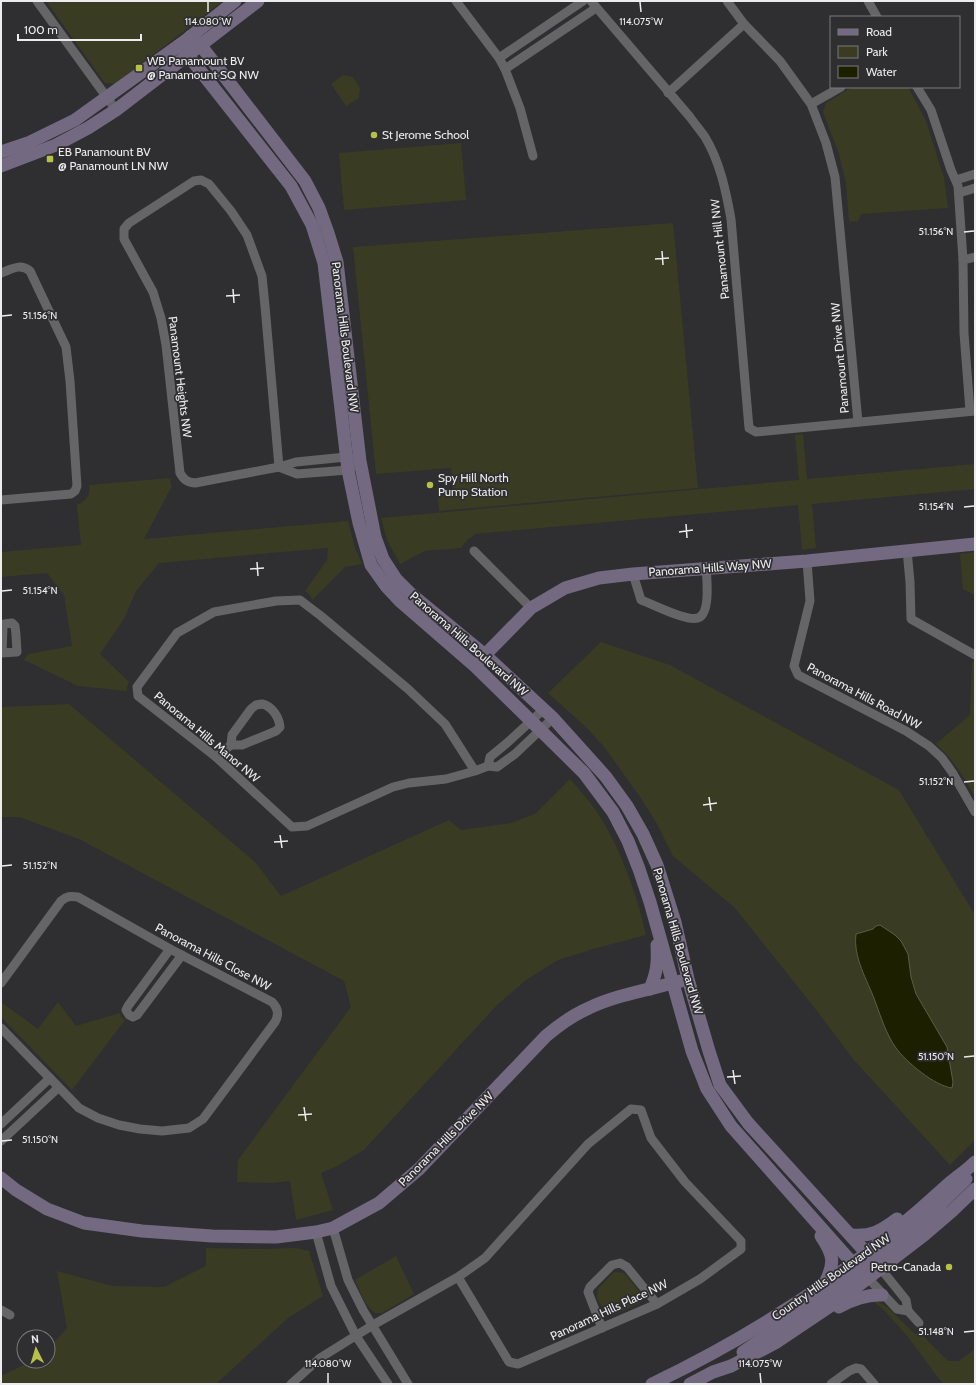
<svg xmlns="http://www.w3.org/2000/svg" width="976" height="1385" font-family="Cabin,sans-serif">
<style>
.green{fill:#393c23}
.water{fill:#1d2000;stroke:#5b5d47}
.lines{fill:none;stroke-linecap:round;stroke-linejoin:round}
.street{stroke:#656467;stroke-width:9}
.secondary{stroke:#736980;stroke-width:13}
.ticks{fill:none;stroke:#ecebed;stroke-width:1.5}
.poi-dot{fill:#b6c148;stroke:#2f2e31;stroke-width:1.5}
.labels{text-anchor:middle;stroke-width:3.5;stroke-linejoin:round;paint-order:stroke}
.poi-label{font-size:12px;fill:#ecebed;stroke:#2f2e31;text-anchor:start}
.street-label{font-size:12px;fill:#ecebed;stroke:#2f2e31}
.ticks-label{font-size:10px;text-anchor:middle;fill:#ecebed;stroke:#2f2e31;stroke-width:3.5;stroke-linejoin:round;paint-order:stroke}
</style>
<rect width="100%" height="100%" fill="#2f2e31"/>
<!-- green -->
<g class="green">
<path d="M46,1H223L115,84L105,83Z"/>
<path d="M343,75L353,77L360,88L359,98L346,106L331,84Z"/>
<path d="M852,87H908L926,121L944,178L948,208L861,214L858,221L849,222L846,183L839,154L823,112L826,103Z"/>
<path d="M461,143L466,200L344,210L339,153Z"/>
<path d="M673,223L698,488L439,511L438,496L453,494L451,468L376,474L353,247Z"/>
<path d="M803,434L807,479L975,464V489L812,504L816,548L802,550L798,505L474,534V536L468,539L461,548L425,551L400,564L387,540L381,518L799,480L795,435Z"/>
<path d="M169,478L172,486L144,539L348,521L355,548L362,564L345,567L312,600L310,595L305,591L327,560L328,548L159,563L136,591L124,619L100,654L129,682L127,687V691L78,686L24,660L28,654L72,646L64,595L47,573L1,577V552L81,545L77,505C86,501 91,495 89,485Z"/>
<path d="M975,552V595L963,589L960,554Z"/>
<path d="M601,642L670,665L899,790L975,915V1140L950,1165L853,1059L817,1011L735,908L673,856L656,822L640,797L605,748L587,728L548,693Z"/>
<path d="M972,661L975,663V797C964,777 954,760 936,744L970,715Z"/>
<path d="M69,704L255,862L281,896L449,820L461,830L511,823L535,814L570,779C578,788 585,796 592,805C618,840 637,893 646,935L593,949L558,960L526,980L497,1005L364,1150L337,1166L321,1173L333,1210L296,1220L290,1181L272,1183L237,1182L238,1160L351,1007L344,981L79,839L19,817H1V707Z"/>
<path d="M1,1002L38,1029L58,1002L76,1026L120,1013L121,1017L125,1020L72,1090L1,1017Z"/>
<path d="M206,1248L260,1249L296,1248L309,1251L323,1296L288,1318L216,1384H1V1376L32,1361H48V1349L67,1328L57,1271L112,1286L164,1287L206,1266Z"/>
<path d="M396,1256L414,1294L382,1313H375C365,1306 360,1291 355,1280Z"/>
<path d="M614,1272L624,1273L641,1293V1299L640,1303L613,1315L605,1312L597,1298L598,1289Z"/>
<path d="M876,1300L888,1308L915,1334H921L948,1361H959L975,1349V1384H943L908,1337L883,1309L875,1303Z"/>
</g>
<!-- water -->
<path class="water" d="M880,925L895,935L901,941L908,954L911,977L916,994L947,1047L953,1082L952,1088C935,1086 906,1062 896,1048C886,1034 881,1017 875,1001C867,979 853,958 856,934L873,929L876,926Z"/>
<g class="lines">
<!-- street -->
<g class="street">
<path d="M37,1L116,110"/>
<path d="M456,1L499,58L505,69L520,108L533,156"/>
<path d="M591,1L690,117C695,124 700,130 705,137C720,162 726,191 731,219L749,428L756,432L975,411"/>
<path d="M727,1L744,24L780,61L811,104L826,143L835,177L858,422"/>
<path d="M868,1L877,17"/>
<path d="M499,58L583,1"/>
<path d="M505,69L596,8"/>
<path d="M917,87L931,110L951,170L958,186L963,260L964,333L970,411"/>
<path d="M668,93L744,24"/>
<path d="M811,104L841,87"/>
<path d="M956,180L975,174"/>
<path d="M959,193L975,188"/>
<path d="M963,260L975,257"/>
<path d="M1,273C12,269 20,263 30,271L66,347L70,381L77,486L75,491L71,494L1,500"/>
<path d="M279,467L265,306L262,276L247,235L231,211L209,184L201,180L194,181L129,223L124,229V239L153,292L161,318L166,345L180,473C184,480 187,482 195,483L279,467L296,462L346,457L351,458"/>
<path d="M279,467L297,474L348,470L353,466"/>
<path d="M907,550L910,582L911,619L975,655"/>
<path d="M474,551L531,608"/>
<path d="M807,561L810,601L794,666L798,675L906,731L929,746L942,758L952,772L975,812"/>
<path d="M633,574L641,600C653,604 690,624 700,617C710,610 707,579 706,568"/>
<path d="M1,653L17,652L16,635L15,626L12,623L4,624L3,627L2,653"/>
<path d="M262,704C272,706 279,717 280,727L276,731L242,745H231L232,735L251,709L256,705Z"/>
<path d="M216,757L231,745"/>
<path d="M488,766L490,757L507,743L543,710"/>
<path d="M475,771L445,724L408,689L321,616L300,600L276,601L214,612L177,633L137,687L138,696L216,757L292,827L307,826L393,787L409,783L446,779L475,771L488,766L497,767L515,754L553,718"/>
<path d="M170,949L128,1006L126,1010L129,1015L133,1017L137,1015L182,955"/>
<path d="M1,983L61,901C67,896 70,896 78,897L170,949L272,1002C278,1008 279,1015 275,1022L203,1119L189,1128L162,1131L140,1129L119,1125L98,1118L79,1108L1,1028"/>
<path d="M1,1124L50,1078"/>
<path d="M1,1141L58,1088"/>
<path d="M333,1228L348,1280L363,1310L408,1384"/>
<path d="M316,1232L331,1286L356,1336L388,1384"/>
<path d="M881,1269L906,1300L908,1311"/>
<path d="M868,1278L897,1309L908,1311L919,1323"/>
<path d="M1,1310L10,1315"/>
<path d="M602,1328L588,1292L590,1287L612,1265L620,1263L627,1267L657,1304"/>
<path d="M291,1384L320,1358L373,1325L458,1277L485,1258L588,1144L631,1109L641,1110L651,1138L685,1182L741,1241V1249L700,1279L657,1304L518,1364L509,1362L458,1277"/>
<path d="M831,1384L849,1371L856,1368L861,1369L874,1384"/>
</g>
<!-- secondary -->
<g class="secondary">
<path d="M191,36L205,51L305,181L319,208L328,233L337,262L360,461L375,537L383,559L396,579L411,594L485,655L553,718L606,777L627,806L643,834L657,865L675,922L688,979L709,1051L720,1085L748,1123L881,1269"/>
<path d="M180,45L291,186L312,225L324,263L348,470L359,523L371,565L386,586L400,601L475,666L584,773L613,812L628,841L639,869L650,902L692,1051L707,1089L731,1126L847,1257L868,1278"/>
<path d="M1,152L28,143L75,120L185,41L235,1"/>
<path d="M1,166L56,145L88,128L116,110L258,1"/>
<path d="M479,661L531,608L565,588L599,578L633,574L807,561L975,544"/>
<path d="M650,989C657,972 658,963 657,945"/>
<path d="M1,1178L16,1190L47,1209L84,1223L142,1231L212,1236L276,1237L316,1232L333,1228L379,1203L419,1169L546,1036C559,1025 573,1015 589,1008C616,995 652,989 681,981"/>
<path d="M851,1235C871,1237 881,1231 897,1219"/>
<path d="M821,1236C834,1255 835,1263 825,1283"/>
<path d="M872,1268L889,1248L919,1225L966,1179"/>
<path d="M839,1307C851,1300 868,1294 882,1295"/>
<path d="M743,1352L823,1297L854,1274L865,1262"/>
<path d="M652,1384C759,1333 858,1267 945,1187C955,1178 966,1171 975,1162"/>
<path d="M690,1384L713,1372L731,1366L775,1343L842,1298L924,1235L952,1211L975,1189"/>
</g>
</g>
<!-- ticks -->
<path class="ticks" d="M208,2V12M640,2L641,12M964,232L974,231M662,251L663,265M655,259L669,258M233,289L234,303M226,296L240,295M2,316L12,315M964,507L974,506M686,524L687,538M679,532L693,530M257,562L258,576M250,569L264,568M2,591L12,590M964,782L974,781M709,797L711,811M703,805L717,803M280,835L282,848M274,842L288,841M2,866L12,865M964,1057L974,1056M733,1070L735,1084M727,1077L741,1076M304,1107L306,1121M298,1115L312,1114M2,1141L12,1140M964,1332L974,1331M328,1373V1383M760,1373L761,1383"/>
<!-- markers -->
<g class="poi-dot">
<rect x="135" y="64" width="8" height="8" rx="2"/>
<circle cx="374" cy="135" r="4"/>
<rect x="46" y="155" width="8" height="8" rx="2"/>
<circle cx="430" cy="485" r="4"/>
<circle cx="949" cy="1267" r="4"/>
</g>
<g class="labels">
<!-- poi labels -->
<g class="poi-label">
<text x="147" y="65">WB Panamount BV<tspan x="147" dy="14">@ Panamount SQ NW</tspan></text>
<text x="382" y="139">St Jerome School</text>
<text x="58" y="156">EB Panamount BV<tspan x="58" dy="14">@ Panamount LN NW</tspan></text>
<text x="438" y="482">Spy Hill North<tspan x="438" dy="14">Pump Station</tspan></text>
<text x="941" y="1271" text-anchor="end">Petro-Canada</text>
</g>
<!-- street labels -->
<g class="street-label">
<text transform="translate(720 249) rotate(-96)" y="4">Panamount Hill NW</text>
<text transform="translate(345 337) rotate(83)" y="4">Panorama Hills Boulevard NW</text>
<text transform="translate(840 358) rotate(-95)" y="4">Panamount Drive NW</text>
<text transform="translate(180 377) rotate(83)" y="4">Panamount Heights NW</text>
<text transform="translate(710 568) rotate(-4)" y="4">Panorama Hills Way NW</text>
<text transform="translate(469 644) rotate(41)" y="4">Panorama Hills Boulevard NW</text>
<text transform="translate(864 696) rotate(28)" y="4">Panorama Hills Road NW</text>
<text transform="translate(207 737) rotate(40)" y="4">Panorama Hills Manor NW</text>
<text transform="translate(678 941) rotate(74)" y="4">Panorama Hills Boulevard NW</text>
<text transform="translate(213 957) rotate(28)" y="4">Panorama Hills Close NW</text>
<text transform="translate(446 1139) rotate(-45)" y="4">Panorama Hills Drive NW</text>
<text transform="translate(831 1277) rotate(-35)" y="4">Country Hills Boulevard NW</text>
<text transform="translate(609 1310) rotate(-25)" y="4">Panorama Hills Place NW</text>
</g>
</g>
<g class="ticks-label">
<text x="208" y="25">114.080°W</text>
<text x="641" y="25">114.075°W</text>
<text x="936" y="235">51.156°N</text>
<text x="40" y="319">51.156°N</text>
<text x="936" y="510">51.154°N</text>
<text x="40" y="594">51.154°N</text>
<text x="936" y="785">51.152°N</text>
<text x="40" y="869">51.152°N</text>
<text x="936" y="1060">51.150°N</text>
<text x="40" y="1143">51.150°N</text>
<text x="936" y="1335">51.148°N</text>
<text x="328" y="1367">114.080°W</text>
<text x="760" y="1367">114.075°W</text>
</g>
<!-- border -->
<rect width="976" height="1385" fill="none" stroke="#ecebed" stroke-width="4"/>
<!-- legend -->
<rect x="830" y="16" width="130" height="72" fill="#2f2e31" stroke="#7b7a7c"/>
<rect x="838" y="29" width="20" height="6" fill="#736980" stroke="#7b7a7c"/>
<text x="866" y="36" font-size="12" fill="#ecebed">Road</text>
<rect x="838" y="46" width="20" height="12" fill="#393c23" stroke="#7b7a7c"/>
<text x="866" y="56" font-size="12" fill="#ecebed">Park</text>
<rect x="838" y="66" width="20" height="12" fill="#1d2000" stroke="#7b7a7c"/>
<text x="866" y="76" font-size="12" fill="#ecebed">Water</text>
<!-- north arrow -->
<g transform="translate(36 1349) rotate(355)"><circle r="19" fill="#2f2e31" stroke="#7b7a7c"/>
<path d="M0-3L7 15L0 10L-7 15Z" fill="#b6c148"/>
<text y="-6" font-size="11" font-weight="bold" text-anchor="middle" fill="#ecebed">N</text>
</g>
<!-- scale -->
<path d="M18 34v6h123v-6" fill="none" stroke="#ecebed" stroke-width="2"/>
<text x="24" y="34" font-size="12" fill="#ecebed" stroke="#2f2e31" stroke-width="3" paint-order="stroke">100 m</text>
</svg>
